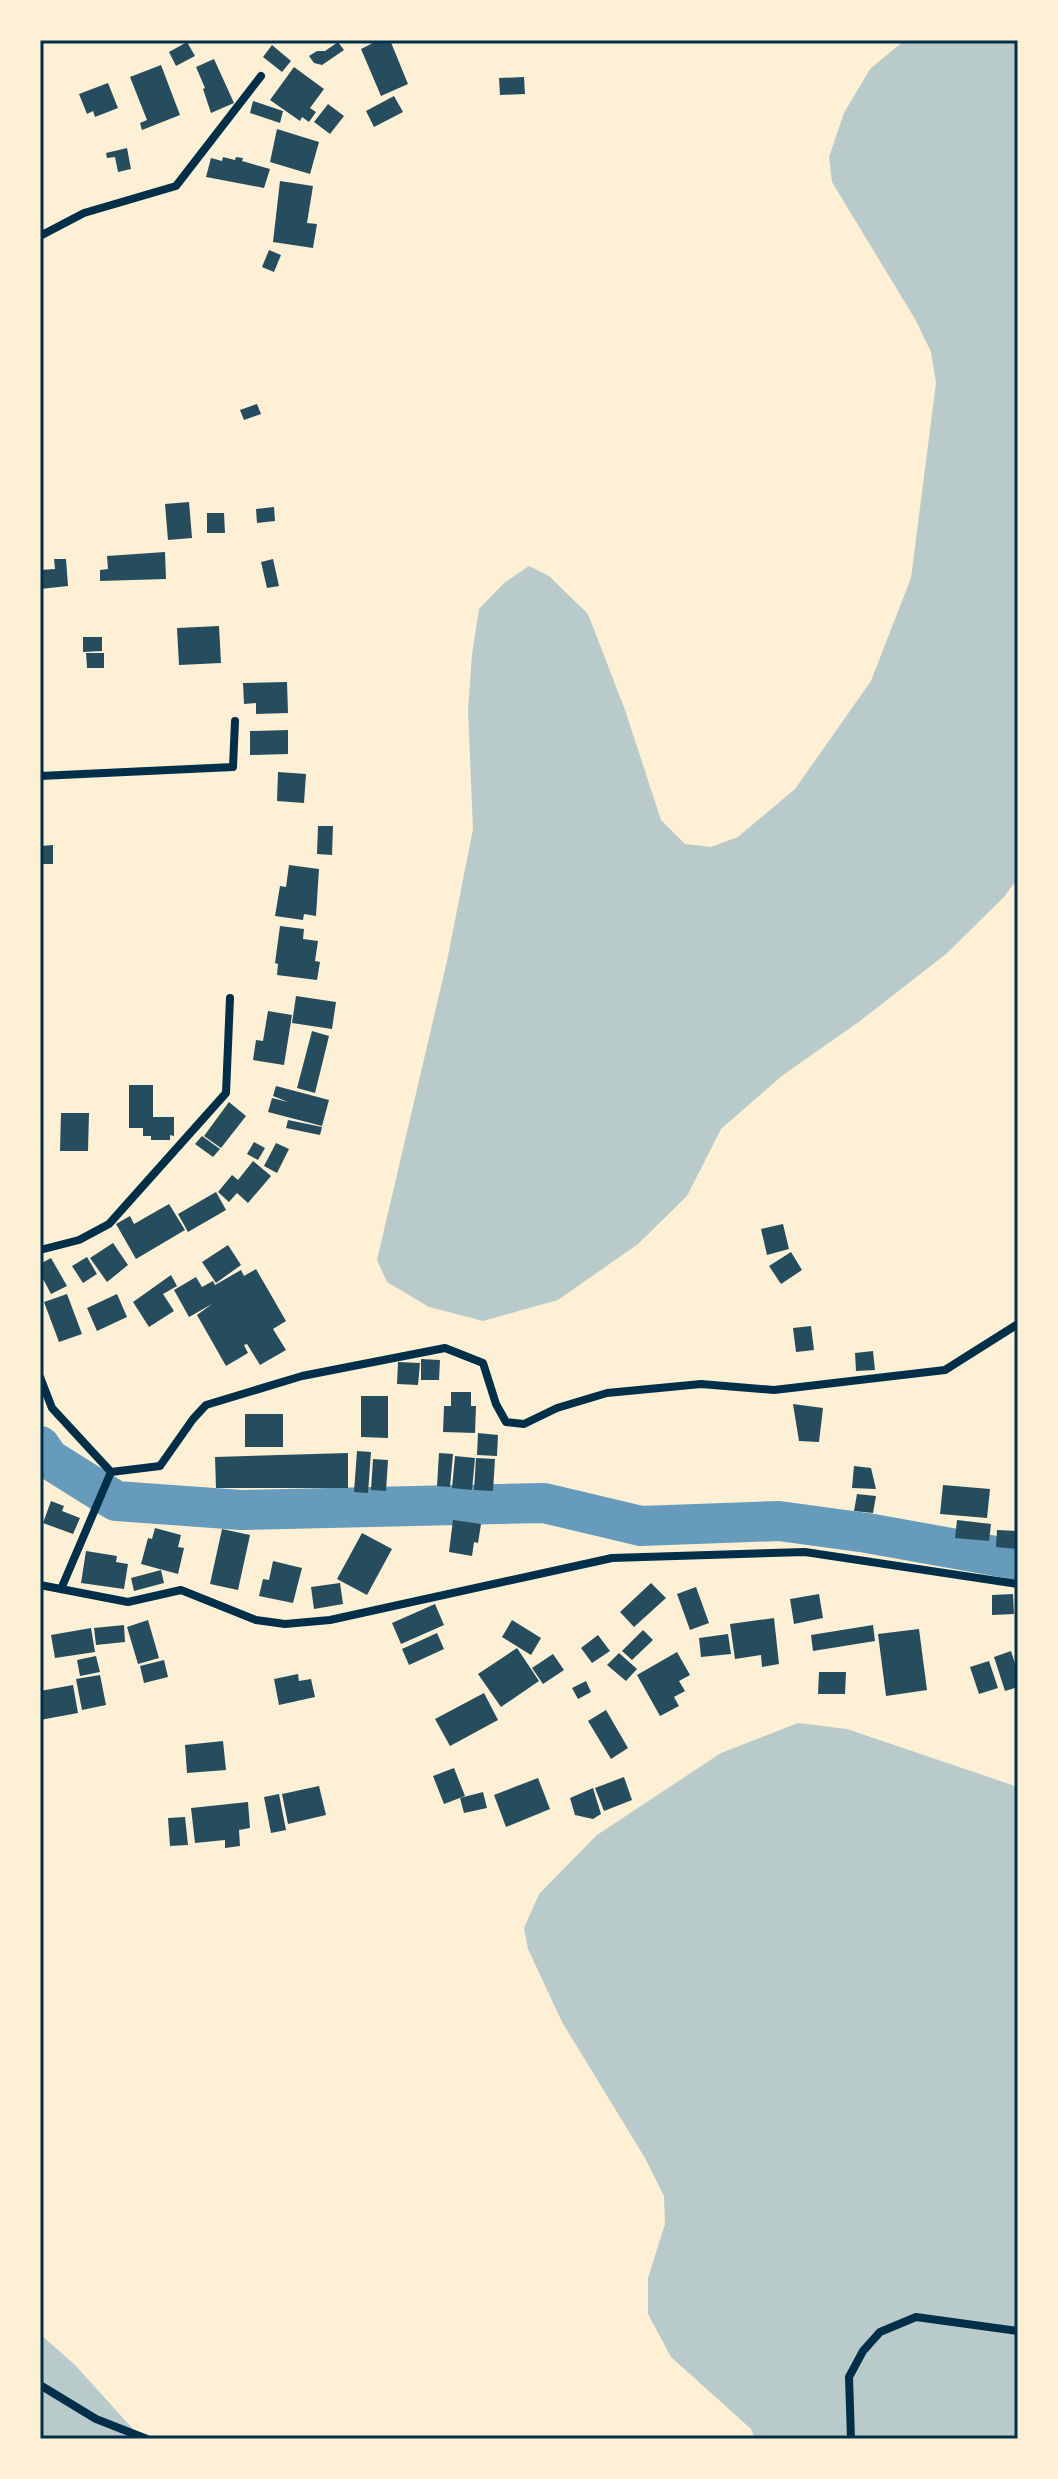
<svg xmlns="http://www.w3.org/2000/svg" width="1058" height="2479" font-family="Signika,sans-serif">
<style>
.green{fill:#b9caca}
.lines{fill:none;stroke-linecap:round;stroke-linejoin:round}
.river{stroke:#669bbc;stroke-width:40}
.building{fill:#264d5e}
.minor{stroke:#003049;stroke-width:8}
.neatline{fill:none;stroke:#003049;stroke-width:3}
</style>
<rect width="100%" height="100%" fill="#fdf0d5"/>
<!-- green -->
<g class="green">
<path d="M905,40H1018V878L1004,897L946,954L860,1021L783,1075L721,1129L687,1196L638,1244L558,1300L483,1321L429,1307L387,1282L377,1260L447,961L473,829L468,711L472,654L479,609L504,583L529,566L549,576L588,614L625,710L661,820L685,844L711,847L738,837L795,789L871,681L911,578L936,383L931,352L915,319L832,182L829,157L844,113L870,69Z"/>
<path d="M798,1723L847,1729L1018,1787V2439H755L751,2429L671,2357L648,2314V2278L665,2224L664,2196L645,2158L562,2022L528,1949L524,1928L539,1894L597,1835L721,1753Z"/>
<path d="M40,2334L75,2365L142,2439H40Z"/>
</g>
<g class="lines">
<!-- river -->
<path class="river" d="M40,1446L49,1459L116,1501L241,1510L544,1503L641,1526L779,1521L867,1533L1018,1560"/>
</g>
<!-- building -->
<g class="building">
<path d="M379,40H390L408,84L381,96L361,49Z"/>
<path d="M187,42L195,56L176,66L169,52Z"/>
<path d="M338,42L344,50L322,65L314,63L309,56L317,51H325Z"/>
<path d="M272,45L291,61L282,72L263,57Z"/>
<path d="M214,59L234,103L211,113L203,89L205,88L196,67Z"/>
<path d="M161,65L180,115L142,130L140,123L147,120L130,77Z"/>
<path d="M294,67L324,89L310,108L316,112L309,122L302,117L300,121L270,100Z"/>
<path d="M524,77L525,94L500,95L499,78Z"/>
<path d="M108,83L118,108L95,117L93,111L87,114L79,94Z"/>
<path d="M394,96L403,112L374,127L366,111Z"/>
<path d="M253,101L283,111L280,123L250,113Z"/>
<path d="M328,104L344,116L330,134L314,122Z"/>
<path d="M277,129L319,142L310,174L270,162Z"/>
<path d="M127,148L131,169L118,172L115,157L107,158L106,153Z"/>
<path d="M223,157L235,160L236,157L243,158L242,161L270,169L264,188L206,177L211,158L222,161Z"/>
<path d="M280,181L313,186L307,223L317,224L313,248L273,242Z"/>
<path d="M269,250L281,255L274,272L262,267Z"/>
<path d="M257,404L261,414L244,420L240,410Z"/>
<path d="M189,502L192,538L168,540L165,504Z"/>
<path d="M274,507L275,521L257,523L256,509Z"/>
<path d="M207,513H224L225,533H207Z"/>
<path d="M165,552L166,579L100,581V570L108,569L107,556Z"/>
<path d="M54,559H66L68,586L40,589V570L55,569Z"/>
<path d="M273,559L279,586L267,588L261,562Z"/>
<path d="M219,626L221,663L179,665L177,628Z"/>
<path d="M83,637H102V651L83,652Z"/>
<path d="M86,653H104V668H87Z"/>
<path d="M287,682L288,713L256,714V703L244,704L243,683Z"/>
<path d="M288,730V754L250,755V731Z"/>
<path d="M278,772L306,774L304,803L277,801Z"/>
<path d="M318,826H333L332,855L317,854Z"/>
<path d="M53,845V864H40V846Z"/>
<path d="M289,865L319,869L316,916L304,914L303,920L275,916L280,886L286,887Z"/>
<path d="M280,926L304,929L303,939L318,941L315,961L320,962L317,980L277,975L278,964L275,963Z"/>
<path d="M296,996L336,1002L332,1029L292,1023Z"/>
<path d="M268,1011L292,1015L284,1065L253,1060L256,1040L263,1041Z"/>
<path d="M312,1031L329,1036L315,1093L297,1088Z"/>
<path d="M129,1085H153V1117H174V1136L170,1135V1140H151V1136H143V1128H129Z"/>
<path d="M276,1086L329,1100L322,1126L268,1112L272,1098L288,1102L273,1096Z"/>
<path d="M229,1102L246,1116L221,1148L204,1136Z"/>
<path d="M61,1113H89L88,1151H60Z"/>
<path d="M288,1120L322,1127L320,1135L286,1128Z"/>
<path d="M202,1136L220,1149L213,1157L195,1144Z"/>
<path d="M254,1142L265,1148L258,1160L247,1154Z"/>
<path d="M276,1143L289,1149L277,1173L264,1166Z"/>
<path d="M253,1161L271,1176L248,1203L237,1193L229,1202L218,1192L232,1175L238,1180Z"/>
<path d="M216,1192L226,1210L188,1232L178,1214Z"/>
<path d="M169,1204L185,1230L136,1259L116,1224L130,1216L134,1224Z"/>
<path d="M783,1224L789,1249L767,1255L761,1229Z"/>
<path d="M113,1243L128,1265L107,1282L90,1258Z"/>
<path d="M228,1245L241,1265L216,1283L202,1262Z"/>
<path d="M791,1252L802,1270L781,1284L769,1266Z"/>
<path d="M87,1257L97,1274L83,1283L72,1266Z"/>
<path d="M51,1258L67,1286L51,1294L40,1273V1264Z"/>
<path d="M256,1269L286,1321L273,1329L286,1350L260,1365L247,1344L244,1345L248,1353L226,1366L197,1315L212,1304L189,1317L174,1290L196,1277L202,1287L213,1281L215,1285L241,1270L244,1276Z"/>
<path d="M171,1275L177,1286L163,1294L174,1311L149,1327L133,1302Z"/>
<path d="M67,1294L82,1334L59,1342L44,1302Z"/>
<path d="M117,1294L127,1317L97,1331L87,1308Z"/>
<path d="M811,1326L814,1350L796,1352L793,1328Z"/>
<path d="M873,1351L875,1370L856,1371L855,1353Z"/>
<path d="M421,1359L440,1360L439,1380H421Z"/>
<path d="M398,1362L420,1363L418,1385L397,1384Z"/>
<path d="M451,1392H471V1406H476L475,1433L443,1432L444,1406H451Z"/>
<path d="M361,1396H388V1438L361,1437Z"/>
<path d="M793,1404L823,1408L819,1442L799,1441Z"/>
<rect x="245" y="1414" width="38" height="33"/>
<path d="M478,1433L498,1435L497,1456L477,1455Z"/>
<path d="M357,1451L371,1452L368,1493L354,1492Z"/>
<path d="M348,1453V1488H216L215,1457Z"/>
<path d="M439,1453L453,1454L450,1487L437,1486Z"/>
<path d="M455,1456L475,1458L472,1490L452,1488Z"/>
<path d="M476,1458L495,1459L493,1491L474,1490Z"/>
<path d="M373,1459L388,1460L386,1491L371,1490Z"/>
<path d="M854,1466L871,1468L876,1489L852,1488Z"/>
<path d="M943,1485L990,1489L987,1518L940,1514Z"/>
<path d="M857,1494L876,1496L873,1513L854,1511Z"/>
<path d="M51,1501L64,1506L62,1511L80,1518L73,1534L43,1523Z"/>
<path d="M453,1520L481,1524L478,1543L474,1542L472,1556L449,1552Z"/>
<path d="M957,1520L991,1524L989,1541L955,1538Z"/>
<path d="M155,1528L181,1535L178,1547L184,1548L178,1574L141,1564L148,1538L152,1539Z"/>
<path d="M222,1529L250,1535L238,1590L210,1584Z"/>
<path d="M997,1530L1018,1531L1017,1549L996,1547Z"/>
<path d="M362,1533L392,1549L367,1595L337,1579Z"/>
<path d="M86,1551L117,1556L116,1562L128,1564L124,1589L81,1583Z"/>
<path d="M273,1561L302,1568L293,1603L259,1596L263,1579L269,1580Z"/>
<path d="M161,1570L164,1583L134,1591L131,1578Z"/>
<path d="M340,1583L343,1604L314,1609L311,1587Z"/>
<path d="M651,1583L666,1598L634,1627L620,1612Z"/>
<path d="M696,1587L709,1623L690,1630L677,1594Z"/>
<path d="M819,1594L823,1618L794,1624L790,1599Z"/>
<path d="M1013,1594L1014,1614L992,1615V1595Z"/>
<path d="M435,1604L444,1625L401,1644L392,1623Z"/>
<path d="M774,1618L779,1664L762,1667L761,1655L735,1659L730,1624Z"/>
<path d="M148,1620L159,1658L138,1664L127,1627Z"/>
<path d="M512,1620L541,1638L531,1655L502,1637Z"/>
<path d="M124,1625L125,1642L96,1645L94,1628Z"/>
<path d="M873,1625L875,1641L813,1651L811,1635Z"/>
<path d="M91,1628L95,1652L55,1658L51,1635Z"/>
<path d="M919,1629L927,1690L886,1696L878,1634Z"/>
<path d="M643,1630L653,1640L632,1660L622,1651Z"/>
<path d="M437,1633L444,1649L409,1665L402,1649Z"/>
<path d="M728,1634L731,1654L701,1657L699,1638Z"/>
<path d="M598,1635L610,1651L592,1663L581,1648Z"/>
<path d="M517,1648L539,1681L501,1707L478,1674Z"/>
<path d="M1011,1651L1018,1673V1687L1005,1691L994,1657Z"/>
<path d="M677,1652L690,1675L679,1681L685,1691L674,1697L679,1706L660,1716L637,1675Z"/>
<path d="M619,1653L637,1669L626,1681L607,1665Z"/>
<path d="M553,1654L564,1670L543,1684L532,1668Z"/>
<path d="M96,1656L100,1672L80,1676L77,1660Z"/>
<path d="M164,1660L168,1677L144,1683L140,1666Z"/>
<path d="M989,1661L998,1688L979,1694L970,1667Z"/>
<path d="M819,1672H846L845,1694H818Z"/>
<path d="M298,1674L299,1681L311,1679L315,1697L279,1705L274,1679Z"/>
<path d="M100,1675L106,1705L82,1710L76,1679Z"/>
<path d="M586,1681L591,1692L578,1699L572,1688Z"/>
<path d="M73,1685L78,1713L40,1720V1691Z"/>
<path d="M484,1693L498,1720L450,1746L435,1719Z"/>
<path d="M606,1710L628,1748L611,1759L588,1721Z"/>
<path d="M223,1741L226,1770L187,1773L185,1745Z"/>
<path d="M454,1768L465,1796L444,1804L433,1776Z"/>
<path d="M624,1777L632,1800L604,1811L595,1788Z"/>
<path d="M538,1778L550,1809L506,1827L494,1795Z"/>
<path d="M319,1786L326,1815L288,1824L282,1794Z"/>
<path d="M593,1788L601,1814L593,1819L575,1815L570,1798Z"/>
<path d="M483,1792L487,1808L464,1813L460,1798Z"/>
<path d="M279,1794L286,1830L271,1833L264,1797Z"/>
<path d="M248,1802L250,1828L239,1830L240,1846L225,1848V1840L195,1843L191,1808Z"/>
<path d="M185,1817L188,1845L170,1846L168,1818Z"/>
</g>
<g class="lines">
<!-- minor -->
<g class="minor">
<path d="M40,236L84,213L176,186L261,76"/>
<path d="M40,776L233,767L235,721"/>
<path d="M40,1250L79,1240L109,1224L226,1093L230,998"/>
<path d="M40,1377L52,1408L111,1472"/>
<path d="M111,1472L160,1466L193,1419L206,1405L302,1376L445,1348L483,1363L496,1404L506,1422L524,1424L557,1408L607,1393L701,1384L774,1390L945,1370L1018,1324"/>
<path d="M40,1585L128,1602L181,1590L256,1620L285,1624L330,1620L612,1558L805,1552L1018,1584"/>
<path d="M61,1589L111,1472"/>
<path d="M40,2385L96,2419L147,2439"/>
<path d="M851,2439L849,2377L863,2351L880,2332L916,2317L1018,2331"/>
</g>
</g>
<!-- border -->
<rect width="1058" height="2479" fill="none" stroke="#fdf0d5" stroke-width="84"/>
<rect x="42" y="42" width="974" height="2395" class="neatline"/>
</svg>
